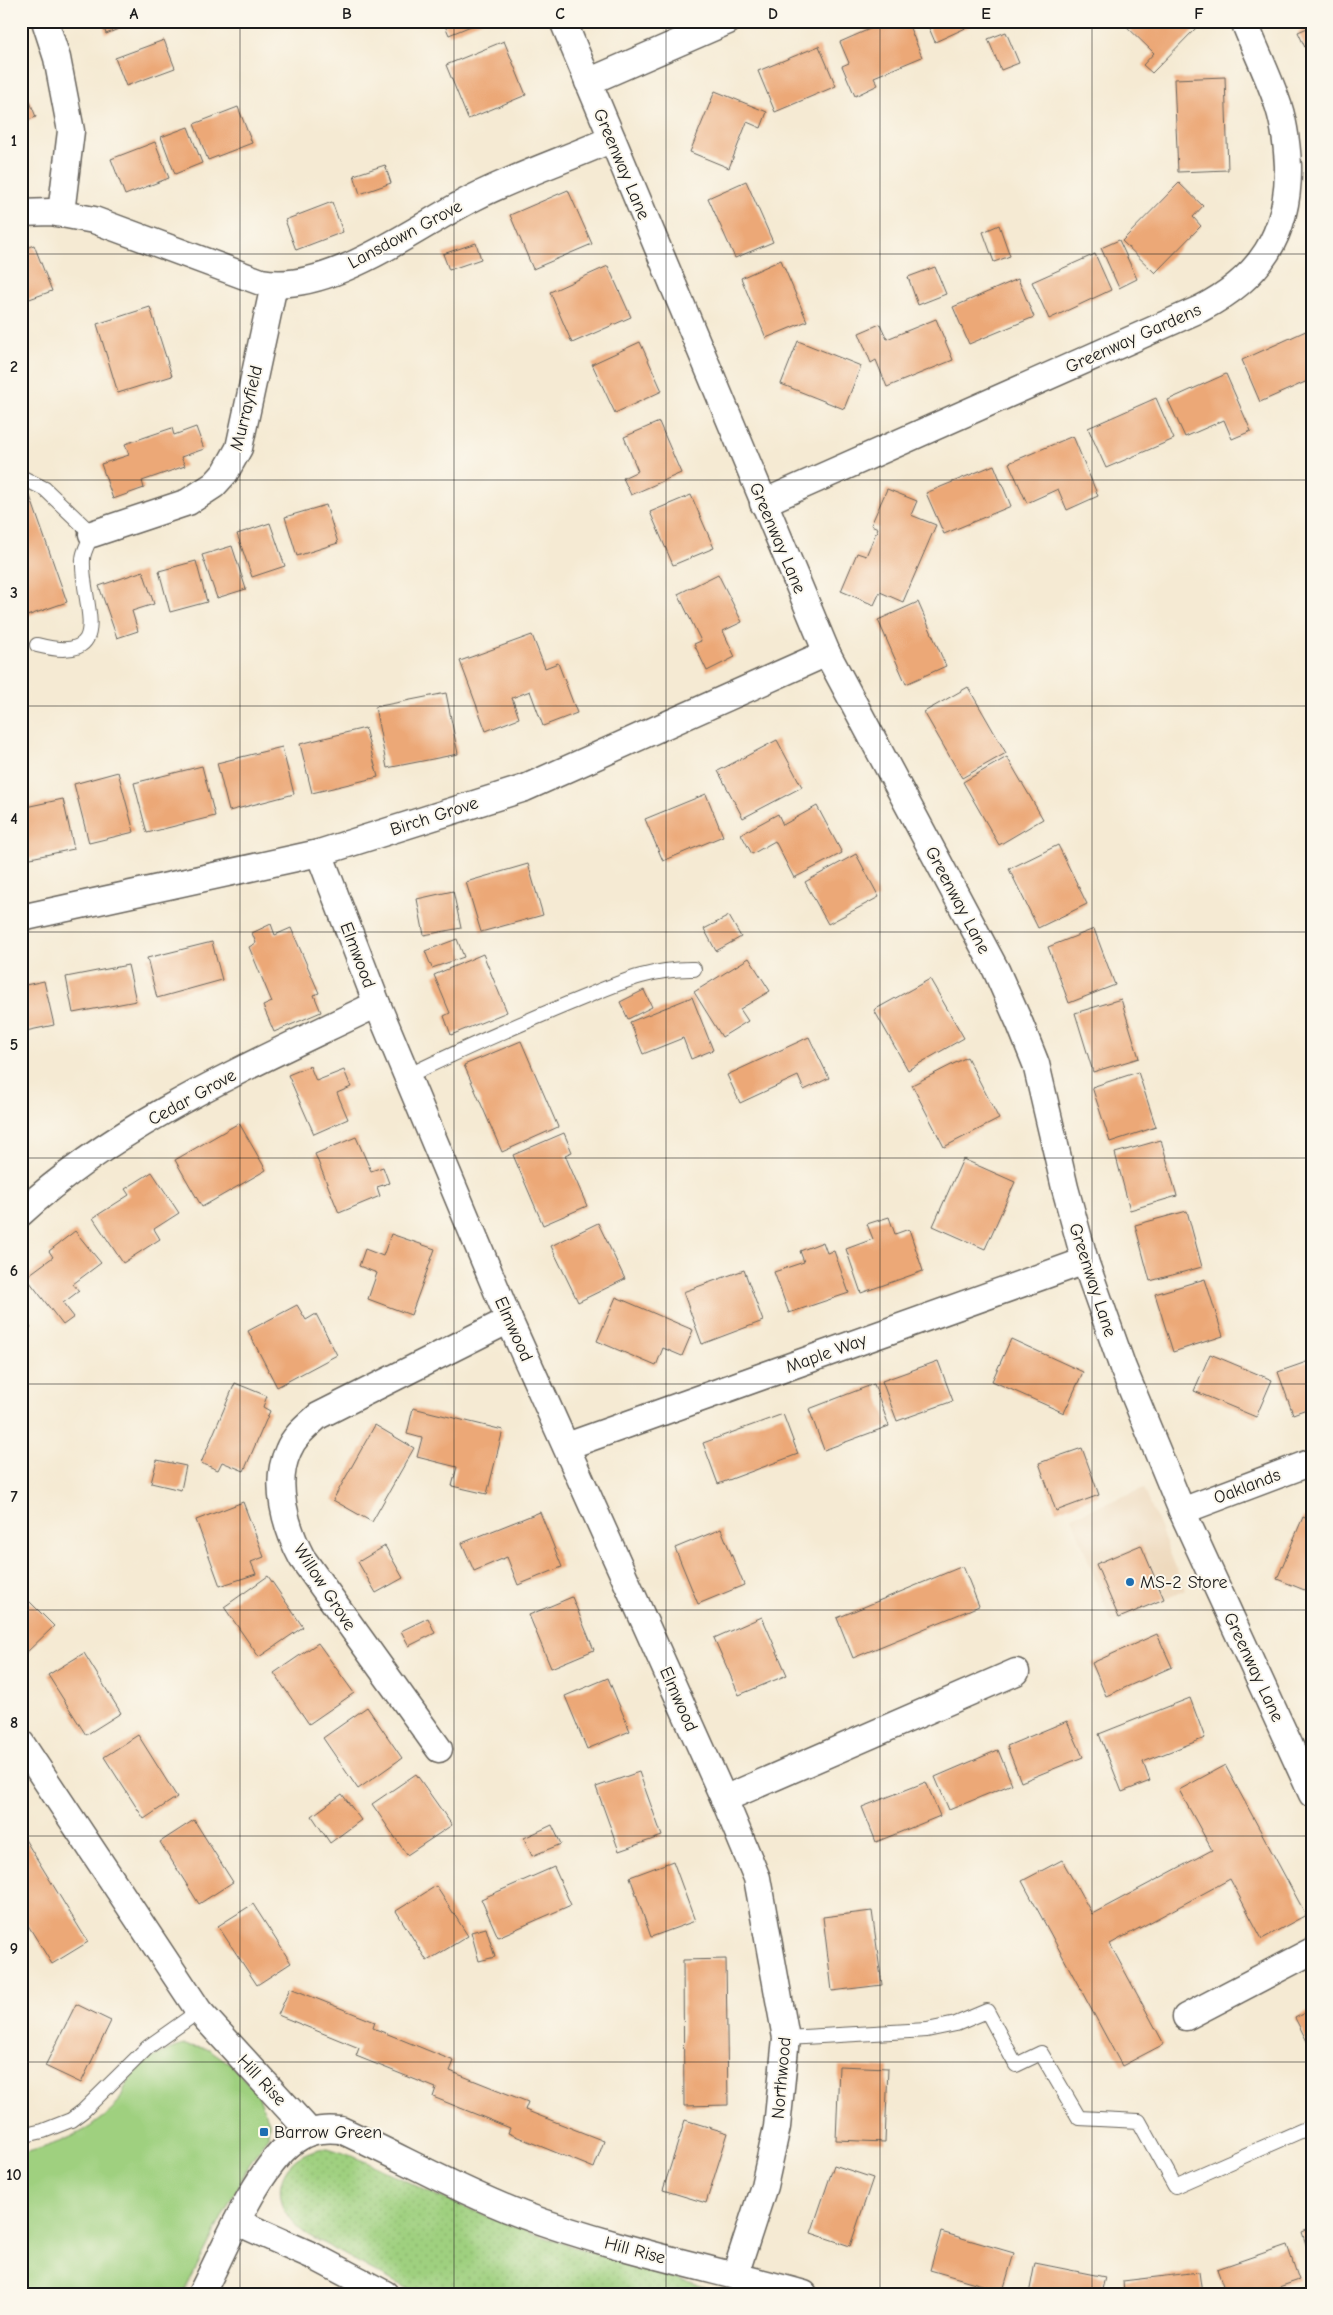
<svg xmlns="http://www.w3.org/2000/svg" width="1333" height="2315" font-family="'Comic Neue',sans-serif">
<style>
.built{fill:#edd7ba}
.grass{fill:#9fd07f;stroke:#5e764e}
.park{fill:url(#park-dots);stroke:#5e764e}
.building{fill:#eca877}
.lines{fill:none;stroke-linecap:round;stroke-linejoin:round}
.service-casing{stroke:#68645c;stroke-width:16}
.minor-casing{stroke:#68645c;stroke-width:29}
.service{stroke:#fff;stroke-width:14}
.minor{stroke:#fff;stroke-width:26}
.grid{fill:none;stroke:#1c1c1c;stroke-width:1;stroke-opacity:0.55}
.poi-dot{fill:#1f6fb2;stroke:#fbf7ec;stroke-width:2}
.labels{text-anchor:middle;stroke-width:4;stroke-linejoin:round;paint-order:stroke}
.street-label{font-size:18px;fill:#1c1c1c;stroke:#fbf7ec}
.poi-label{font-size:18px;fill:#1c1c1c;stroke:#fbf7ec;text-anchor:start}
.neatline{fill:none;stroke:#1c1c1c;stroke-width:2}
.grid-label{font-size:16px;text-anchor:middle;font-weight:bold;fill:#1c1c1c}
</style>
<defs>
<pattern id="park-dots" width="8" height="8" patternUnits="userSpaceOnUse" patternTransform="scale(1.25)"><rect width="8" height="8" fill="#9fd07f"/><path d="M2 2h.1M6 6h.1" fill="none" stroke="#88b26d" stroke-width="1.8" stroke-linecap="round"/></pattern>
</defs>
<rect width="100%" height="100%" fill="#fbf7ec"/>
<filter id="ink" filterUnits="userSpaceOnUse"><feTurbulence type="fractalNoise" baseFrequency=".02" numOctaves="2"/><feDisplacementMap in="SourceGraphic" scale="10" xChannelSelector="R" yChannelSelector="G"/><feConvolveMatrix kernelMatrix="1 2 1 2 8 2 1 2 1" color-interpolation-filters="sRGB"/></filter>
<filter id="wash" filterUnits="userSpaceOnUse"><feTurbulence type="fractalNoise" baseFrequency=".0096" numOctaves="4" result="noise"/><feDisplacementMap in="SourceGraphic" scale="20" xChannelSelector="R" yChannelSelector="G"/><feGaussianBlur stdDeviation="1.12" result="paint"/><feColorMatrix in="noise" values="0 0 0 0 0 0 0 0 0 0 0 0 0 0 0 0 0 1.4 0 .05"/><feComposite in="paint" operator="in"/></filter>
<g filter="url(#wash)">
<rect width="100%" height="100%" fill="#f5ead3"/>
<!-- built -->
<path class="built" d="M1144,1488L1185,1590L1112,1624L1072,1517Z"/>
<!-- grass -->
<path class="grass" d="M184,2045L209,2049L229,2063L258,2094L269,2122L268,2136L249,2164L183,2294H21V2154C54,2145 89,2133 113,2109C122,2100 123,2088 130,2079C143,2061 163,2050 184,2045Z"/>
<!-- park -->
<path class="park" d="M328,2148C371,2160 409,2185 450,2201C540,2239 633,2266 727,2294H417L306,2234C264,2205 275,2152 328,2148Z"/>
<g id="blocks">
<!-- building -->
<g class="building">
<path d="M102,21H138L106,34Z"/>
<path d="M443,21H483L449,35Z"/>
<path d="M888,21H907L922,57L874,77L878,85L855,96L842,66L849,63L840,42Z"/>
<path d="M926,21H981L935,42Z"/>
<path d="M1121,21H1190L1197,27L1152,73L1143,65L1154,53Z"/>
<path d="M1312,26V63L1298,32Z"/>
<path d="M1006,32L1019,63L1001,70L988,39Z"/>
<path d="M164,40L175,68L126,86L115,58Z"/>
<path d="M504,41L526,95L468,119L446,65Z"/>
<path d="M819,46L836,86L775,112L758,71Z"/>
<path d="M1225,77L1228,170L1178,172L1174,79Z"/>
<path d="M21,79L36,117L21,123Z"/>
<path d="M715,91L767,112L761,128L747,122L729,168L690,152Z"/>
<path d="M238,107L252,143L208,160L194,124Z"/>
<path d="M188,127L202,163L175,174L161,137Z"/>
<path d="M155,142L169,178L125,195L111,159Z"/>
<path d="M385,165L391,183L360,194L354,175Z"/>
<path d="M746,181L773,242L735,258L708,198Z"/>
<path d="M1179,183L1203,206L1193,217L1201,226L1155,273L1122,241Z"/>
<path d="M568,190L592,244L533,269L510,215Z"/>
<path d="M332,202L343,232L296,250L285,220Z"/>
<path d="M999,225L1010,256L994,262L983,232Z"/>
<path d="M1119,240L1137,279L1119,288L1101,248Z"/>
<path d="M476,243L481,259L449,270L443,254Z"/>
<path d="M34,245L52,291L21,302V250Z"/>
<path d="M1095,254L1111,290L1049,319L1032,282Z"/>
<path d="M781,260L807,321L766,338L741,278Z"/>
<path d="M608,266L631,317L572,343L550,292Z"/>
<path d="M935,267L946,294L918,305L908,277Z"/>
<path d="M1018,279L1034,317L969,344L953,307Z"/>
<path d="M150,307L172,376L118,393L97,324Z"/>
<path d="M936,319L953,360L887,387L876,360L871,363L859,333L880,324L887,339Z"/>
<path d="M1308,330L1312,339V379L1260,402L1242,360Z"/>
<path d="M798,341L861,366L844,409L781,384Z"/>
<path d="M640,342L662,391L615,413L592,364Z"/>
<path d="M1226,374L1251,431L1232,439L1224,420L1185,437L1168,400Z"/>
<path d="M1156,398L1174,439L1106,468L1088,428Z"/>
<path d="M659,422L681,473L631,495L623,478L638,471L624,437Z"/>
<path d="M196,427L204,449L181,457L185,466L142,481L144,488L113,499L101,464L129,455L125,444L172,428L174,435Z"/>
<path d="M1073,436L1098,496L1067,510L1058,489L1027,503L1009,463Z"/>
<path d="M994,465L1011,506L944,534L926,493Z"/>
<path d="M887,489L917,501L911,515L936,525L903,602L880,592L874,605L841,591L857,553L866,556L878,528L871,525Z"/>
<path d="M691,495L714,548L673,565L650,512Z"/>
<path d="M30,496L67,602L24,617L21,608V499Z"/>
<path d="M326,505L338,543L297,556L285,517Z"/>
<path d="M270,523L285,566L252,577L237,534Z"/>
<path d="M232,546L246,589L217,598L202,555Z"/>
<path d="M196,561L207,602L170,612L159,571Z"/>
<path d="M143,571L154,604L132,611L138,631L117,638L99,586Z"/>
<path d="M718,574L742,622L723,631L735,657L707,671L694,644L701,641L678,594Z"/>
<path d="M918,602L946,666L906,684L878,620Z"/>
<path d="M532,635L545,668L558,663L577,713L543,726L530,691L512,698L519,718L486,731L460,661Z"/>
<path d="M968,687L1006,753L962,778L924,712Z"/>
<path d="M446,693L458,754L387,768L375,707Z"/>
<path d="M365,728L378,777L312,793L300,744Z"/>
<path d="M777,740L802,787L743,818L718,771Z"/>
<path d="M282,747L294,794L229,811L217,763Z"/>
<path d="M1007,757L1043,819L999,845L963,782Z"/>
<path d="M202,766L215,816L147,833L134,783Z"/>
<path d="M118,772L134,832L89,843L74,784Z"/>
<path d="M706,794L723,836L663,861L645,819Z"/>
<path d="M63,799L74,849L21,860V808Z"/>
<path d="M817,806L842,853L794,878L775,841L752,854L741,834L778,814L783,825Z"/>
<path d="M1058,845L1087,904L1038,928L1009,869Z"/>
<path d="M856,854L879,897L828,924L805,882Z"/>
<path d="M528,864L543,915L481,932L466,882Z"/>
<path d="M453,891L461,928L424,935L417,899Z"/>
<path d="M729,916L741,937L716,951L704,929Z"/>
<path d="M271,924L275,935L291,928L319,993L314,995L321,1012L274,1032L263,1006L272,1002L249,947L256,943L252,933Z"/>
<path d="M1094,929L1115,985L1069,1003L1048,947Z"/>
<path d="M457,939L464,957L432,968L425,951Z"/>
<path d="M212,942L222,980L157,998L147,958Z"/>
<path d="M483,954L507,1012L451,1035L444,1016L450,1013L434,975Z"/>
<path d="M749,958L770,991L740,1009L748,1021L722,1037L694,992Z"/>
<path d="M128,965L136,1001L73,1013L66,977Z"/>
<path d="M930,979L964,1038L908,1070L874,1010Z"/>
<path d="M44,981L54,1025L21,1032V986Z"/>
<path d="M644,990L652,1007L628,1019L620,1002Z"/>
<path d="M692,997L713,1050L691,1059L683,1038L643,1054L630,1022Z"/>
<path d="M1121,999L1139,1058L1093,1072L1075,1013Z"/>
<path d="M809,1037L829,1078L804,1090L798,1076L740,1103L727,1075Z"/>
<path d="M521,1041L558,1127L502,1152L464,1065Z"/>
<path d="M967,1057L999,1119L944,1147L912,1085Z"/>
<path d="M310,1066L316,1081L344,1070L351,1087L337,1093L348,1119L314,1134L288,1075Z"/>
<path d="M1138,1072L1156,1127L1110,1142L1092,1087Z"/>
<path d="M239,1123L266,1170L202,1207L175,1160Z"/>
<path d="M564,1133L572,1152L565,1155L587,1206L543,1225L513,1155Z"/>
<path d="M356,1137L371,1171L383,1167L389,1183L377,1187L380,1196L339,1213L315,1154Z"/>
<path d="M1161,1140L1177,1196L1130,1210L1115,1153Z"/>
<path d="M963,1159L1015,1182L985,1249L933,1226Z"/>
<path d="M152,1172L179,1213L154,1229L160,1239L123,1263L93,1218L129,1195L125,1189Z"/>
<path d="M1187,1211L1202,1267L1150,1281L1135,1225Z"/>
<path d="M889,1217L895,1234L909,1229L923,1271L861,1293L846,1249L873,1239L867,1224Z"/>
<path d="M598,1223L625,1279L578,1302L551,1246Z"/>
<path d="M75,1231L101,1263L73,1284L79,1291L63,1303L74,1317L63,1325L26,1277L53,1257L49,1251Z"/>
<path d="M391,1234L435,1249L411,1315L368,1299L377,1273L359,1266L365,1249L383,1256Z"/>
<path d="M823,1242L827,1253L834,1251L849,1293L789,1313L774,1272L804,1262L800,1251Z"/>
<path d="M744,1270L763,1321L702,1344L683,1292Z"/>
<path d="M1205,1279L1223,1336L1173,1352L1155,1294Z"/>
<path d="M616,1297L693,1330L682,1356L663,1348L656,1366L597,1341Z"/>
<path d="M297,1305L306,1320L316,1314L337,1355L277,1387L248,1331Z"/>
<path d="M21,1316L31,1327L21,1336Z"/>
<path d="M1011,1339L1083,1372L1064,1413L992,1381Z"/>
<path d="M1210,1354L1272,1380L1256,1417L1194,1391Z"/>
<path d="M1312,1360V1407L1293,1414L1278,1372Z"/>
<path d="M938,1361L953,1401L897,1421L882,1381Z"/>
<path d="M235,1383L267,1396L263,1407L270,1411L244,1471L222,1462L218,1470L201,1463Z"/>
<path d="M874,1384L889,1426L824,1450L809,1409Z"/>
<path d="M413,1408L503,1430L487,1494L452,1486L457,1467L417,1457L422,1438L407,1434Z"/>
<path d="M783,1414L798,1454L718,1484L703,1443Z"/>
<path d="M375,1425L414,1448L372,1522L333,1500Z"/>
<path d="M1082,1448L1099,1495L1056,1511L1039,1463Z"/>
<path d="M157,1460L186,1466L181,1490L151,1483Z"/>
<path d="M243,1502L264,1557L251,1562L256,1574L220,1586L196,1520Z"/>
<path d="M540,1512L562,1567L518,1585L507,1557L474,1571L462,1543Z"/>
<path d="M1303,1517L1312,1521V1593L1277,1579Z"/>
<path d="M721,1529L744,1585L698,1604L675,1548Z"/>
<path d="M1141,1545L1164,1599L1119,1618L1096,1564Z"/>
<path d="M385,1546L403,1578L376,1593L358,1562Z"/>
<path d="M963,1566L979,1606L853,1658L837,1618Z"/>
<path d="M268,1576L303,1627L259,1657L224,1607Z"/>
<path d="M21,1593L54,1626L24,1655L21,1651Z"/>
<path d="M572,1597L594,1650L551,1668L529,1615Z"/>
<path d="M762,1617L787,1675L739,1695L714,1638Z"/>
<path d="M428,1618L435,1633L409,1646L401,1631Z"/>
<path d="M1157,1634L1172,1667L1106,1696L1092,1663Z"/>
<path d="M318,1643L354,1693L309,1724L274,1673Z"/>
<path d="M84,1653L121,1713L86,1735L48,1675Z"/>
<path d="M608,1678L630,1731L587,1749L565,1696Z"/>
<path d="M1190,1698L1205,1738L1143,1762L1150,1781L1122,1792L1099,1734Z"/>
<path d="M367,1707L402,1758L358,1789L323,1738Z"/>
<path d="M1067,1721L1083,1757L1021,1782L1007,1746Z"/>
<path d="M138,1735L177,1797L144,1819L104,1757Z"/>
<path d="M998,1750L1012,1784L949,1810L935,1777Z"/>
<path d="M1225,1765L1306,1915L1262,1939L1230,1879L1110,1944L1164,2044L1122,2066L1022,1881L1062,1860L1092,1914L1212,1850L1179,1790Z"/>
<path d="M639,1772L662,1836L619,1851L596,1787Z"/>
<path d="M416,1774L452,1825L407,1855L372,1804Z"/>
<path d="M926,1782L940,1816L876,1842L862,1807Z"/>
<path d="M342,1794L361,1820L330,1843L312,1816Z"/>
<path d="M194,1820L233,1882L199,1904L160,1842Z"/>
<path d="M552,1825L561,1844L532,1856L524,1838Z"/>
<path d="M21,1833L88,1942L52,1964L21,1914Z"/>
<path d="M673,1861L695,1921L651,1937L630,1877Z"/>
<path d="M554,1867L571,1905L498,1937L481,1899Z"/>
<path d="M436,1886L468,1936L427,1961L396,1911Z"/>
<path d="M253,1904L291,1963L257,1985L218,1926Z"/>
<path d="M872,1911L882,1985L832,1991L823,1917Z"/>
<path d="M486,1928L495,1957L479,1961L471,1932Z"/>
<path d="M726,1959L728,2105L684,2106L683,1960Z"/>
<path d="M290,1988L375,2022L373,2028L454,2061L450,2071L528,2102L525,2110L604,2141L594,2168L508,2133L510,2128L433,2097L436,2088L356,2056L359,2048L278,2015Z"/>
<path d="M76,2004L111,2021L81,2083L45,2066Z"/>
<path d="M1312,2009V2051L1295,2018Z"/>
<path d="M839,2066L888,2068L885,2142L836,2140Z"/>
<path d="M685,2120L728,2133L706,2203L663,2190Z"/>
<path d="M834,2165L873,2178L850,2246L811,2233Z"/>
<path d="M1312,2228V2260H1311L1302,2232Z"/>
<path d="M941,2232L1014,2253L1003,2291L930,2270Z"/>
<path d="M1287,2245L1299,2280L1259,2294H1226L1217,2269Z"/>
<path d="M1035,2263L1105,2277L1101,2294H1029Z"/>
<path d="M1199,2272L1202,2294H1124L1123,2281Z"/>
</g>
</g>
</g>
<g filter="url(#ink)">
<use href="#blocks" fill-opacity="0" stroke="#68645c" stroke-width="1"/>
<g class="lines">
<!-- service casing -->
<g class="service-casing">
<g id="service">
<path d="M21,477L45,489L92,534C89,542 83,552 83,559C80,602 119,666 37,645"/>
<path d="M407,1076C461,1050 515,1026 570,1003C613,986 647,968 694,969"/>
<path d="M786,2038L927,2030L956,2024L987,2011L1016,2065L1041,2053L1079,2118L1139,2121L1175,2186L1312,2126"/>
<path d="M21,2136L43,2131L71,2120L83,2111L148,2047L199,2011"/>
</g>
</g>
<!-- minor casing -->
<g class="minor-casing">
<g id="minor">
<path d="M45,21L57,58L71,131L61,213"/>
<path d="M563,21L827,653L996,970L1020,1024L1036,1064L1065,1188L1085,1261L1123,1368L1182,1511L1312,1794"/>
<path d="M588,82L728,21"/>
<path d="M21,213L51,212L94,220L261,282C330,295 416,226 475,197C519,175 567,159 612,139"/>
<path d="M763,503L1200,309C1260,278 1289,235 1288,166C1287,144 1284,120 1276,99C1267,73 1254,47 1244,21"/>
<path d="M92,534L188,502L214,485L225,473L239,448L274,285"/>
<path d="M319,853L377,1004L509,1320L724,1799L757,1878L786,2038L777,2127L764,2186L735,2275"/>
<path d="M21,918L319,853L525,788L827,653"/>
<path d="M21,1213C123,1119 254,1064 377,1004"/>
<path d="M567,1446L1085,1261"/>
<path d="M1182,1511L1312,1462"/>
<path d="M21,1743L199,2011L310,2132"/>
<path d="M439,1749L302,1558C286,1528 273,1484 288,1451C294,1436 307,1426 318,1416L509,1320"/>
<path d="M724,1799L1016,1672"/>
<path d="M1186,2017L1312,1951"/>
<path d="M237,2222L313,2256L385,2294"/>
<path d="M201,2294C224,2251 259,2160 300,2137C313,2129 327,2129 341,2130C402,2158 460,2191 523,2215C614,2249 710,2268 804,2294"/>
</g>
</g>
<!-- service -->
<use href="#service" class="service"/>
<!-- minor -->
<use href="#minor" class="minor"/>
</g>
</g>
<!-- grid -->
<path class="grid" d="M240,21V2294M454,21V2294M666,21V2294M880,21V2294M1092,21V2294M21,254H1312M21,480H1312M21,706H1312M21,932H1312M21,1158H1312M21,1384H1312M21,1610H1312M21,1836H1312M21,2062H1312"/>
<!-- markers -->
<g class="poi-dot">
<circle cx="1130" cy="1582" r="5"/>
<rect x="259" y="2127" width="10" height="10" rx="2.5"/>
</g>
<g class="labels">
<!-- street labels -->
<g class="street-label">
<text transform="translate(622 164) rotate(67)" y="6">Greenway Lane</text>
<text transform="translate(405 234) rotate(-28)" y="6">Lansdown Grove</text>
<text transform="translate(1133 338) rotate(-24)" y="6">Greenway Gardens</text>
<text transform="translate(246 408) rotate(-76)" y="6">Murrayfield</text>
<text transform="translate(778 538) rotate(67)" y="6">Greenway Lane</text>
<text transform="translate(434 816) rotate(-18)" y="6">Birch Grove</text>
<text transform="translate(958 900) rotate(62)" y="6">Greenway Lane</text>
<text transform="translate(358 955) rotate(69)" y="6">Elmwood</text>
<text transform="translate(192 1097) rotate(-29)" y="6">Cedar Grove</text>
<text transform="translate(1093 1280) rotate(72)" y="6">Greenway Lane</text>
<text transform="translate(514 1329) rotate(66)" y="6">Elmwood</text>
<text transform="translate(826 1353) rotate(-20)" y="6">Maple Way</text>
<text transform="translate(1247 1486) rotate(-21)" y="6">Oaklands</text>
<text transform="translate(325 1587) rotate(57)" y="6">Willow Grove</text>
<text transform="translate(1254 1667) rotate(65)" y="6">Greenway Lane</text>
<text transform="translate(679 1699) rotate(66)" y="6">Elmwood</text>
<text transform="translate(781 2078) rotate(-85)" y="6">Northwood</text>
<text transform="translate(262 2080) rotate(47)" y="6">Hill Rise</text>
<text transform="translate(635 2250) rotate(15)" y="6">Hill Rise</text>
</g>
<!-- poi labels -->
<g class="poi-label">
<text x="1140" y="1588">MS-2 Store</text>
<text x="274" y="2138">Barrow Green</text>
</g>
</g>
<!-- margin -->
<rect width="1333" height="2315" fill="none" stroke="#fbf7ec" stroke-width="55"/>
<rect x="28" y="28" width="1278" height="2260" class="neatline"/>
<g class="grid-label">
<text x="134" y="19">A</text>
<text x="347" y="19">B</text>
<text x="560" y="19">C</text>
<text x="773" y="19">D</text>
<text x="986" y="19">E</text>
<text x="1199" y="19">F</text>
<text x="14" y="146">1</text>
<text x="14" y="372">2</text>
<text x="14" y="598">3</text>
<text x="14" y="824">4</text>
<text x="14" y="1050">5</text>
<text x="14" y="1276">6</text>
<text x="14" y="1502">7</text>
<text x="14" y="1728">8</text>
<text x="14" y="1954">9</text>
<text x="14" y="2180">10</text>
</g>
</svg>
